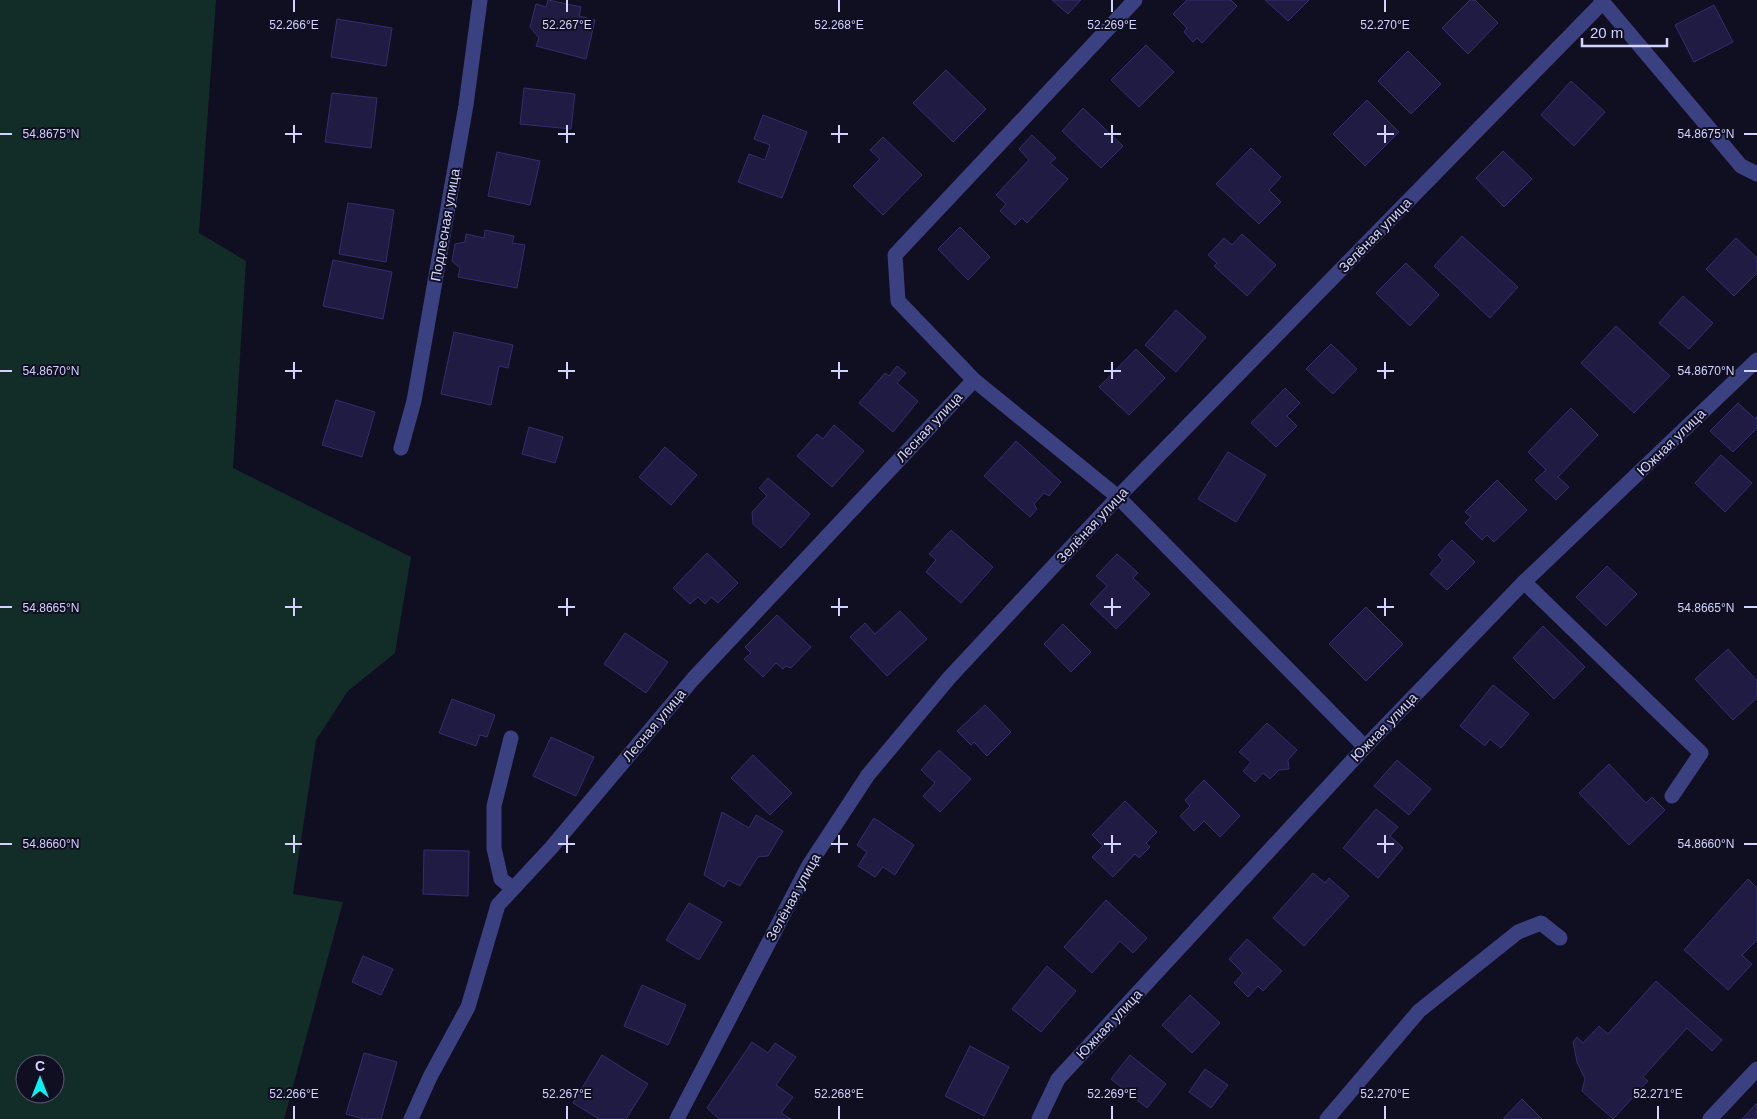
<svg xmlns="http://www.w3.org/2000/svg" width="1757" height="1119" font-family="Arial,sans-serif">
<style>
.green{fill:#122c28;fill-rule:evenodd}
.building{fill:#1f1b43;stroke:#332e6e}
.lines{fill:none;stroke-linecap:round;stroke-linejoin:round}
.minor{stroke:#3b4080;stroke-width:15}
.ticks{fill:none;stroke:#d2d2fd;stroke-width:2}
.labels{text-anchor:middle;stroke-width:4;stroke-linejoin:round;paint-order:stroke}
.street-label{font-size:14px;fill:#d2d2fd;stroke:#100f22}
.ticks-label{font-size:12px;text-anchor:middle;fill:#d2d2fd;stroke:#100f22;stroke-width:4;stroke-linejoin:round;paint-order:stroke}
</style>
<rect width="100%" height="100%" fill="#100f22"/>
<!-- green -->
<path class="green" d="M0,0H216L199,233L246,261L233,468L411,557L395,653L348,691L316,740L293,894L343,902L284,1119H0ZM25,1064H55V1094H25Z"/>
<!-- building -->
<g class="building">
<path d="M548,0L581,7L579,16L595,20L586,59L536,46L539,38L530,27L536,4L546,7Z"/>
<path d="M1052,0H1081L1068,14Z"/>
<path d="M1187,0H1231L1237,6L1202,43L1197,38L1193,42L1184,32L1187,28L1173,14Z"/>
<path d="M1265,0H1309L1288,21Z"/>
<path d="M1470,0H1475L1498,23L1468,54L1442,28Z"/>
<path d="M1714,5L1733,42L1694,62L1675,25Z"/>
<path d="M337,19L392,28L386,66L331,57Z"/>
<path d="M1146,45L1174,72L1139,107L1111,80Z"/>
<path d="M1408,51L1441,84L1411,114L1378,81Z"/>
<path d="M946,70L986,109L953,142L913,103Z"/>
<path d="M1571,81L1605,112L1574,146L1541,115Z"/>
<path d="M524,88L575,94L571,129L520,124Z"/>
<path d="M332,93L377,98L371,148L325,142Z"/>
<path d="M1367,100L1399,132L1365,166L1333,134Z"/>
<path d="M1083,108L1123,146L1101,168L1062,131Z"/>
<path d="M763,115L807,132L782,198L738,182L749,154L765,160L770,145L754,139Z"/>
<path d="M1032,135L1056,158L1050,163L1068,179L1027,223L1022,218L1015,225L1000,211L1006,204L996,195L1029,160L1019,149Z"/>
<path d="M883,137L922,175L883,215L853,186L880,159L870,150Z"/>
<path d="M1251,148L1281,177L1269,190L1281,202L1259,224L1216,184Z"/>
<path d="M1503,151L1532,179L1504,207L1476,178Z"/>
<path d="M497,152L540,161L530,205L488,196Z"/>
<path d="M348,203L394,210L386,262L339,254Z"/>
<path d="M960,227L990,257L968,280L938,249Z"/>
<path d="M485,230L514,236L512,243L525,245L517,288L458,277L460,268L452,261L455,244L465,242L466,234L484,238Z"/>
<path d="M1242,234L1276,265L1247,296L1214,266L1217,263L1208,255L1224,238L1232,245Z"/>
<path d="M1462,236L1518,287L1490,318L1434,266Z"/>
<path d="M1736,238L1757,258V273L1734,296L1706,269Z"/>
<path d="M333,260L392,272L383,319L323,306Z"/>
<path d="M1406,263L1439,295L1410,326L1376,293Z"/>
<path d="M1683,296L1713,323L1689,349L1659,323Z"/>
<path d="M1176,310L1206,337L1176,372L1145,345Z"/>
<path d="M1616,326L1670,376L1634,413L1581,363Z"/>
<path d="M454,332L513,345L508,368L499,366L491,405L441,394Z"/>
<path d="M1331,344L1357,369L1333,394L1306,369Z"/>
<path d="M1136,349L1165,378L1129,415L1099,387Z"/>
<path d="M897,366L906,373L897,383L918,401L893,432L859,403L885,373L889,376Z"/>
<path d="M1285,388L1300,403L1287,416L1297,426L1276,447L1251,423Z"/>
<path d="M336,400L375,412L362,457L322,445Z"/>
<path d="M1738,403L1755,419L1757,416V428L1733,452L1710,431Z"/>
<path d="M1571,408L1598,435L1558,477L1569,487L1556,500L1535,480L1546,470L1528,452Z"/>
<path d="M834,425L864,451L832,487L797,456L817,434L823,439Z"/>
<path d="M529,427L563,437L555,463L522,454Z"/>
<path d="M1016,441L1061,482L1049,496L1044,493L1034,504L1037,509L1030,517L984,476Z"/>
<path d="M665,447L697,475L671,505L639,477Z"/>
<path d="M1228,452L1266,475L1236,522L1198,499Z"/>
<path d="M1721,455L1752,483L1725,512L1695,483Z"/>
<path d="M768,478L810,514L781,548L753,524L752,512L767,496L759,488Z"/>
<path d="M1497,480L1527,510L1494,542L1487,535L1482,540L1465,523L1471,517L1465,512Z"/>
<path d="M951,530L993,567L961,603L926,572L936,560L929,554Z"/>
<path d="M1452,540L1475,562L1447,590L1430,574L1443,560L1438,555Z"/>
<path d="M707,553L738,583L718,603L711,597L705,604L698,597L690,604L673,588Z"/>
<path d="M1117,554L1138,573L1133,578L1150,594L1116,629L1090,604L1107,586L1096,576Z"/>
<path d="M1607,566L1637,594L1606,626L1576,597Z"/>
<path d="M1366,607L1403,644L1366,681L1329,644Z"/>
<path d="M900,611L927,639L887,676L850,637L865,623L875,634Z"/>
<path d="M777,615L811,647L791,668L786,666L783,669L776,663L763,677L744,659L751,653L745,647Z"/>
<path d="M1063,624L1091,652L1071,672L1044,644Z"/>
<path d="M1543,626L1585,667L1554,699L1513,658Z"/>
<path d="M625,633L668,662L646,693L604,664Z"/>
<path d="M1728,649L1757,681V698L1733,720L1695,679Z"/>
<path d="M1493,685L1529,714L1501,748L1490,739L1485,746L1460,726Z"/>
<path d="M452,699L495,715L487,737L480,735L476,746L439,733Z"/>
<path d="M985,705L1011,732L987,756L974,742L971,745L957,731Z"/>
<path d="M1267,723L1297,750L1288,760L1289,769L1279,770L1270,779L1263,773L1255,782L1243,771L1251,762L1239,752Z"/>
<path d="M551,737L594,757L576,796L533,776Z"/>
<path d="M939,750L971,779L940,812L923,796L935,783L921,770Z"/>
<path d="M753,755L792,793L770,815L731,778Z"/>
<path d="M1397,760L1431,789L1409,815L1374,786Z"/>
<path d="M1609,764L1646,803L1652,797L1665,810L1629,845L1579,793Z"/>
<path d="M1204,780L1240,816L1220,837L1204,821L1194,831L1180,816L1190,806L1185,800Z"/>
<path d="M1125,801L1157,832L1146,843L1150,847L1139,858L1135,854L1113,877L1092,857L1103,846L1092,835Z"/>
<path d="M1376,809L1398,827L1390,836L1403,848L1378,878L1343,848Z"/>
<path d="M722,812L749,828L756,815L783,831L768,856L758,857L740,886L728,880L724,887L704,875Z"/>
<path d="M874,818L914,845L895,875L883,867L875,877L858,866L867,852L857,845Z"/>
<path d="M424,850L469,851L468,896L423,894Z"/>
<path d="M1313,873L1325,883L1329,878L1349,896L1304,946L1273,918Z"/>
<path d="M1748,879L1757,888V940L1742,955L1752,964L1728,990L1684,950Z"/>
<path d="M1106,900L1147,938L1133,953L1120,941L1092,973L1064,947Z"/>
<path d="M689,903L722,922L699,960L666,940Z"/>
<path d="M1247,939L1282,971L1263,991L1258,986L1248,997L1234,983L1243,973L1229,959Z"/>
<path d="M363,956L393,969L381,995L352,982Z"/>
<path d="M1047,966L1076,991L1041,1032L1012,1009Z"/>
<path d="M1656,981L1722,1040L1712,1051L1687,1028L1643,1077L1648,1081L1613,1119L1582,1091L1585,1079L1577,1062L1573,1042L1577,1037L1583,1043L1599,1026L1608,1034Z"/>
<path d="M642,985L686,1005L668,1045L624,1026Z"/>
<path d="M1190,995L1220,1023L1192,1053L1162,1025Z"/>
<path d="M752,1042L768,1053L775,1043L796,1057L776,1085L793,1097L781,1113L791,1119H719L707,1108Z"/>
<path d="M970,1046L1009,1067L984,1116L945,1096Z"/>
<path d="M364,1053L397,1062L381,1119H364L346,1114Z"/>
<path d="M602,1055L648,1084L626,1119H599L573,1103Z"/>
<path d="M1130,1055L1166,1084L1147,1108L1111,1079Z"/>
<path d="M1205,1069L1228,1085L1211,1108L1189,1092Z"/>
<path d="M1522,1099L1542,1119H1503Z"/>
<path d="M1757,1103V1119H1742Z"/>
</g>
<g class="lines">
<!-- minor -->
<g class="minor">
<path d="M1135,0L895,255L898,301L974,380L1118,497L1365,747"/>
<path d="M1601,0L1741,166L1757,174"/>
<path d="M401,448L414,401L466,105L480,0"/>
<path d="M1524,582L1701,753L1672,796"/>
<path d="M511,738L494,806V848L501,879L512,888"/>
<path d="M411,1119L430,1077L468,1007L498,905L551,848L693,679L974,380"/>
<path d="M677,1119L809,865L868,775L949,678L1118,497L1603,2"/>
<path d="M1039,1119L1058,1079L1365,747L1524,582L1757,360"/>
<path d="M1327,1119L1419,1011L1518,932L1541,923L1560,938"/>
<path d="M1710,1119L1757,1069"/>
</g>
</g>
<!-- ticks -->
<path class="ticks" d="M294,0V12M567,0V12M839,0V12M1112,0V12M1385,0V12M294,125V143M567,125V143M839,125V143M1112,125V143M1385,125V143M0,134H12M285,134H302M558,134H575M831,134H848M1104,134H1121M1377,134H1394M1744,134H1757M294,362V379M567,362V379M839,362V379M1112,362V379M1385,362V379M0,371H12M285,371H302M558,371H575M831,371H848M1104,371H1121M1377,371H1394M1744,371H1757M294,598V616M567,598V616M839,598V616M1112,598V616M1385,598V616M0,607H12M285,607H302M558,607H575M831,607H848M1104,607H1121M1377,607H1394M1744,607H1757M294,835V853M567,835V853M839,835V853M1112,835V853M1385,835V853M0,844H12M285,844H302M558,844H575M831,844H848M1104,844H1121M1377,844H1394M1744,844H1757M294,1106V1119M567,1106V1119M839,1106V1119M1112,1106V1119M1385,1106V1119M1658,1106V1119"/>
<g class="labels">
<!-- street labels -->
<g class="street-label">
<text transform="translate(445 225) rotate(-80)" y="5">Подлесная улица</text>
<text transform="translate(1375 235) rotate(-46)" y="5">Зелёная улица</text>
<text transform="translate(929 427) rotate(-47)" y="5">Лесная улица</text>
<text transform="translate(1671 442) rotate(-44)" y="5">Южная улица</text>
<text transform="translate(1092 525) rotate(-47)" y="5">Зелёная улица</text>
<text transform="translate(654 725) rotate(-50)" y="5">Лесная улица</text>
<text transform="translate(1384 727) rotate(-46)" y="5">Южная улица</text>
<text transform="translate(793 897) rotate(-61)" y="5">Зелёная улица</text>
<text transform="translate(1109 1024) rotate(-47)" y="5">Южная улица</text>
</g>
</g>
<g class="ticks-label">
<text x="294" y="29">52.266°E</text>
<text x="567" y="29">52.267°E</text>
<text x="839" y="29">52.268°E</text>
<text x="1112" y="29">52.269°E</text>
<text x="1385" y="29">52.270°E</text>
<text x="51" y="138">54.8675°N</text>
<text x="1706" y="138">54.8675°N</text>
<text x="51" y="375">54.8670°N</text>
<text x="1706" y="375">54.8670°N</text>
<text x="51" y="612">54.8665°N</text>
<text x="1706" y="612">54.8665°N</text>
<text x="51" y="848">54.8660°N</text>
<text x="1706" y="848">54.8660°N</text>
<text x="294" y="1098">52.266°E</text>
<text x="567" y="1098">52.267°E</text>
<text x="839" y="1098">52.268°E</text>
<text x="1112" y="1098">52.269°E</text>
<text x="1385" y="1098">52.270°E</text>
<text x="1658" y="1098">52.271°E</text>
</g>
<!-- north arrow -->
<g transform="translate(40 1079)"><circle r="24" fill="#100f22" stroke="#5e5d7a"/>
<path d="M0-4L9 19L0 12L-9 19Z" fill="#08f3f0"/>
<text y="-8" font-size="14" font-weight="bold" text-anchor="middle" fill="#d2d2fd">С</text>
</g>
<!-- scale -->
<path d="M1582 38v8h85v-8" fill="none" stroke="#d2d2fd" stroke-width="2.5"/>
<text x="1590" y="38" font-size="15" fill="#d2d2fd" stroke="#100f22" stroke-width="4" paint-order="stroke">20 m</text>
</svg>
